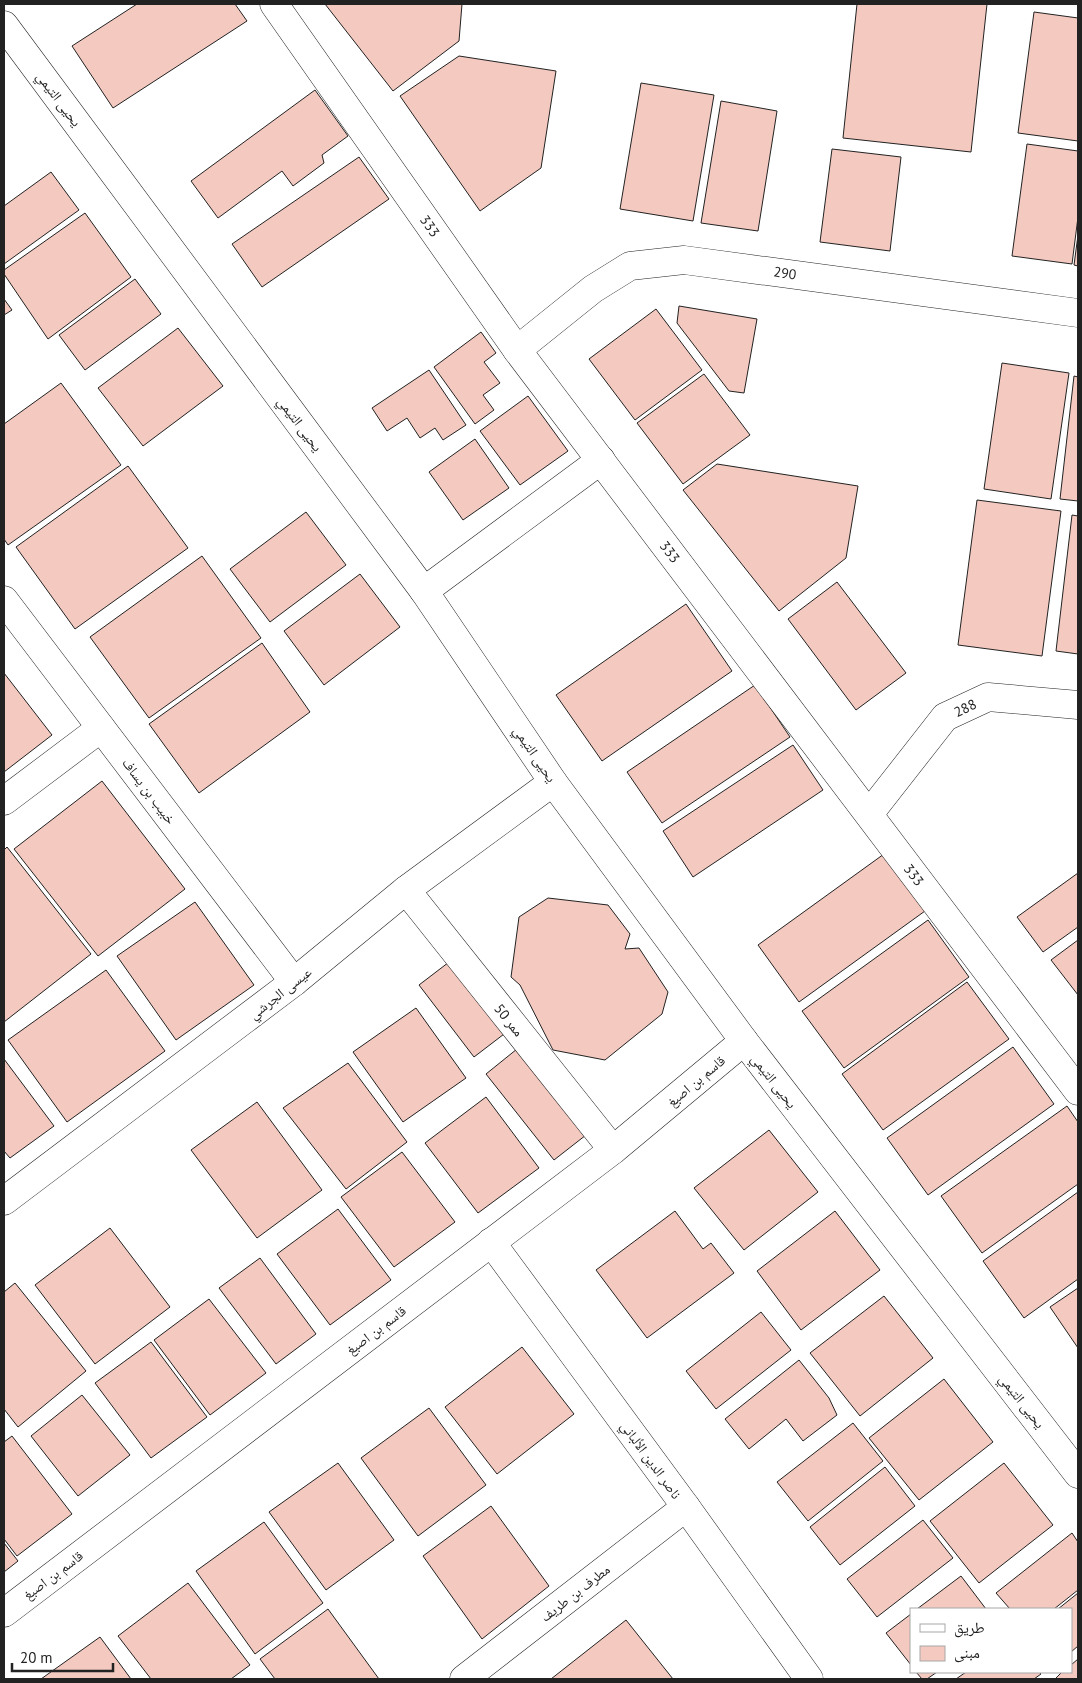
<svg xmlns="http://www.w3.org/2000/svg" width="1082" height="1683" font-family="'PT Sans','Noto Naskh Arabic',sans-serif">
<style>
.building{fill:#f3c9c0;stroke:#222}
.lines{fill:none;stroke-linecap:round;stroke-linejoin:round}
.minor-casing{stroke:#222;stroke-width:29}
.minor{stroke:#fff;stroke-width:28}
.labels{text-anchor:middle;stroke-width:4;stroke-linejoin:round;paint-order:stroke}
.street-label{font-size:14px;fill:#222;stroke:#fff}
</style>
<rect width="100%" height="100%" fill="#fff"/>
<!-- building -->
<g class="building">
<path d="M137,4H235L247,21L113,108L72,46Z"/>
<path d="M325,4H462L459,41L393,91Z"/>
<path d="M857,4H987L971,152L843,138Z"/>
<path d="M1034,12L1078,18V141L1018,133Z"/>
<path d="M459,56L556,71L541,168L480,211L400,96Z"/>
<path d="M641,83L714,95L693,221L620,209Z"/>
<path d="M315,90L348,136L322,155L324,163L293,186L282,171L218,218L191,181Z"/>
<path d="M721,101L777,111L758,231L701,223Z"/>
<path d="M1027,144L1078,151V217L1072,264L1012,256Z"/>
<path d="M832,149L901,157L890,251L820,242Z"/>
<path d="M359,157L389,199L262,287L232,244Z"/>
<path d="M51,172L79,210L4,264V206Z"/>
<path d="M85,213L131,277L48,339L4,274V270Z"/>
<path d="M1078,235V266L1074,265Z"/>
<path d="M135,279L161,314L85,370L59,335Z"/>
<path d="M4,299L12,310L4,315Z"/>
<path d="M679,306L757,319L744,393L729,391L677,323Z"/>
<path d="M656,309L702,370L635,420L589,359Z"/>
<path d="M178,328L223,386L143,446L98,388Z"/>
<path d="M481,332L496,353L484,362L500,383L483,395L494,410L475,424L434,367Z"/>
<path d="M1002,363L1069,373L1051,499L984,489Z"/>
<path d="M429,370L466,425L443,440L435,428L420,438L407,418L387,431L372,408Z"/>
<path d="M704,374L750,435L683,484L637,423Z"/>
<path d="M1074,376L1078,377V501L1060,499Z"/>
<path d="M61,383L121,465L8,545L4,539V424Z"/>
<path d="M528,396L568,451L520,485L480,431Z"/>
<path d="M475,439L509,488L463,520L429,472Z"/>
<path d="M717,464L858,486L846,558L779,611L683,490Z"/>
<path d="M128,466L188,548L75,629L16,547Z"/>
<path d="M977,500L1061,511L1042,656L958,645Z"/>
<path d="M306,512L346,565L270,622L230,569Z"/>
<path d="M1072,515L1078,516V654L1056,651Z"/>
<path d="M202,556L261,638L149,718L90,637Z"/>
<path d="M360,574L400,627L324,685L284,631Z"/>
<path d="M837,582L906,673L856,710L788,619Z"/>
<path d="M686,604L732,671L602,761L556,695Z"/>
<path d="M262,643L310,712L199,793L149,724Z"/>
<path d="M4,673L52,735L4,772Z"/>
<path d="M755,685L790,737L662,823L627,772Z"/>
<path d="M793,745L823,790L693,877L663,831Z"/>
<path d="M102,781L185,889L98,956L14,849Z"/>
<path d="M7,847L91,954L4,1022V850Z"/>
<path d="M884,854L925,911L799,1002L758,945Z"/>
<path d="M1078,873V927L1043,952L1017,917Z"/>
<path d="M548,898L608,905L630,934L625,949L639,948L668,992L662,1014L605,1060L553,1050L520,985L511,977L519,917Z"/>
<path d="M195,902L254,985L176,1040L117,956Z"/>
<path d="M928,920L969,977L844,1068L802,1011Z"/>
<path d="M1078,940V995L1051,960Z"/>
<path d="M453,959L508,1031L474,1057L419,985Z"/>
<path d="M106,970L165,1051L67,1122L8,1040Z"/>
<path d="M967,982L1009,1039L883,1130L842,1074Z"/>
<path d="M416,1008L466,1078L403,1122L353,1052Z"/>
<path d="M1013,1047L1054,1104L928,1195L887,1138Z"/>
<path d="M517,1049L586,1135L554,1160L486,1074Z"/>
<path d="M4,1059L54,1126L10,1158L4,1151Z"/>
<path d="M348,1063L407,1142L346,1189L283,1108Z"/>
<path d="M486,1097L539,1168L478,1213L425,1143Z"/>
<path d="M257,1102L322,1190L257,1238L191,1150Z"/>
<path d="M1067,1106L1078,1122V1184L982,1253L941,1196Z"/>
<path d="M769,1130L818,1192L744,1250L694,1188Z"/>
<path d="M402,1152L455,1222L394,1267L341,1197Z"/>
<path d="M1078,1192V1279L1024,1318L983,1261Z"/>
<path d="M338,1209L391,1280L330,1325L277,1254Z"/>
<path d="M675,1211L703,1249L711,1243L734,1273L647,1338L596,1270Z"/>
<path d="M835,1211L880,1270L801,1330L757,1271Z"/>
<path d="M110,1228L170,1307L95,1364L35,1285Z"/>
<path d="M260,1258L316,1334L276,1364L219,1288Z"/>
<path d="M15,1283L86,1371L18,1427L4,1409V1292Z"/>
<path d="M1078,1288V1348L1050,1307Z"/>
<path d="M884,1296L933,1358L860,1416L810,1353Z"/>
<path d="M209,1299L266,1373L210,1415L154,1340Z"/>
<path d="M761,1312L791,1350L716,1409L686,1371Z"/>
<path d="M151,1342L207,1417L151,1458L95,1383Z"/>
<path d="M522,1347L574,1414L497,1474L445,1407Z"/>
<path d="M799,1360L829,1398L837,1415L803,1441L786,1419L749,1449L725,1419Z"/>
<path d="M944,1379L993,1442L919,1500L869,1438Z"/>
<path d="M82,1395L130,1455L78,1496L31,1436Z"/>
<path d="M429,1408L486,1485L418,1536L361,1458Z"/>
<path d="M853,1423L883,1461L808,1521L777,1482Z"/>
<path d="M12,1436L72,1514L17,1556L4,1539V1442Z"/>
<path d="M338,1463L394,1540L326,1590L269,1512Z"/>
<path d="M1004,1463L1053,1525L979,1583L930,1521Z"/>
<path d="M885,1467L915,1506L840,1565L810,1527Z"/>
<path d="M491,1506L549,1586L482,1639L423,1556Z"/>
<path d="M923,1520L953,1558L877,1617L847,1579Z"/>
<path d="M264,1522L323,1603L255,1654L196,1571Z"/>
<path d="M1072,1533L1078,1542V1590L1054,1609H1010L996,1593Z"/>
<path d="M4,1543L18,1561L4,1572Z"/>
<path d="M961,1576L986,1609H917Z"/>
<path d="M188,1583L250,1665L231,1679H151L118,1636Z"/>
<path d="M1078,1593V1646L1071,1652V1609H1058Z"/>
<path d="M328,1609L379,1679H275L260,1659Z"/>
<path d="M911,1614V1665L886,1633Z"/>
<path d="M626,1620L673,1679H551Z"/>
<path d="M100,1637L131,1679H41Z"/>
<path d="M1078,1659V1679H1055L1062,1672H1071V1665Z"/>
<path d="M916,1672H937L927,1679H922Z"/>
<path d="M966,1672H1039L1041,1674L1034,1679H956Z"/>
</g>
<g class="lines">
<!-- minor casing -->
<g class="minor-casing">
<g id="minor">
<path d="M274,4L517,350L1078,1091"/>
<path d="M4,25L424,591L553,782L744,1041L1078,1474"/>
<path d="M517,350L593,289L630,266L684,260L1078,313"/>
<path d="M424,591L601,460"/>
<path d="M4,600L294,982"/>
<path d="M4,801L101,728"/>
<path d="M869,814L945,717L988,697L1078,705"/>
<path d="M406,890L613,1150"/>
<path d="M4,1201L294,982L406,890L553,782"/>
<path d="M491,1242L686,1507L809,1679"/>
<path d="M4,1613L613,1150L744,1041"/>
<path d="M464,1679L686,1507"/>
</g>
</g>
<!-- minor -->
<use href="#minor" class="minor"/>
</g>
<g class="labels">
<!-- street labels -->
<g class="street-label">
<text transform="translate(59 99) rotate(53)" y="5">يحيى التيمي</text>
<text transform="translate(430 226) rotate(55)" y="5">333</text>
<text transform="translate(785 273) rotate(8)" y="5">290</text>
<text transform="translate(300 424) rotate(53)" y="5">يحيى التيمي</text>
<text transform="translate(670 552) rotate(53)" y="5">333</text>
<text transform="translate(965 708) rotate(-26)" y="5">288</text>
<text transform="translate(535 754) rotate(56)" y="5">يحيى التيمي</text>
<text transform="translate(149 791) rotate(53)" y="5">خبيب بن يساف</text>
<text transform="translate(914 875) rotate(53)" y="5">333</text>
<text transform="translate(280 993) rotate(-38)" y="5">عيسى الجرشي</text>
<text transform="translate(509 1020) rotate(51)" y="5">ممر 50</text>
<text transform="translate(696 1081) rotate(-40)" y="5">قاسم بن اصبغ</text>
<text transform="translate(774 1081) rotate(52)" y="5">يحيى التيمي</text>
<text transform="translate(376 1330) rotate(-37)" y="5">قاسم بن اصبغ</text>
<text transform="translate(1022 1401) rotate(52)" y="5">يحيى التيمي</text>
<text transform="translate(651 1460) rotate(54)" y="5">ناصر الدين الألباني</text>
<text transform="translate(53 1575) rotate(-37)" y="5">قاسم بن اصبغ</text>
<text transform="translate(575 1593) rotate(-38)" y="5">مطرف بن طريف</text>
</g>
</g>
<!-- border -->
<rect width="1082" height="1683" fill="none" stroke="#222222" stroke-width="10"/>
<!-- legend -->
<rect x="910" y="1608" width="162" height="65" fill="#ffffff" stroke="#a7a7a7"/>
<rect x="920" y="1624" width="25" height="8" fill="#ffffff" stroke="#a7a7a7"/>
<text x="954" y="1633" font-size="15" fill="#222222">طريق</text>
<rect x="920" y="1646" width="25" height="15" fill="#f3c9c0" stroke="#a7a7a7"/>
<text x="954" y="1658" font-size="15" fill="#222222">مبنى</text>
<!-- scale -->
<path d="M12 1663v8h101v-8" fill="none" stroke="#222222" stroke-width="2.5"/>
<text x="20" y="1663" font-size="15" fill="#222222" stroke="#ffffff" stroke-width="4" paint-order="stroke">20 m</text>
</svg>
